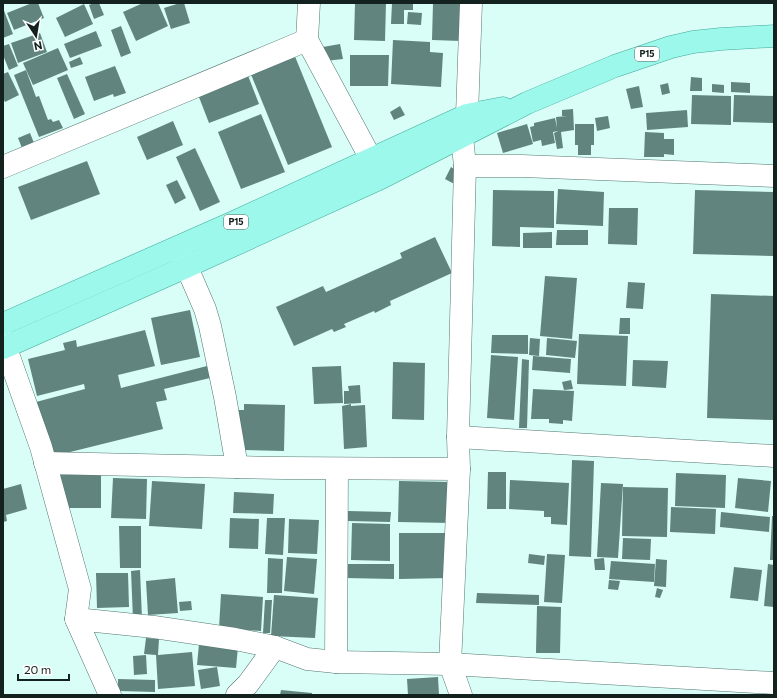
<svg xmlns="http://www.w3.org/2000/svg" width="777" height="698" font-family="Commissioner,sans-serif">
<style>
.building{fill:#62847e}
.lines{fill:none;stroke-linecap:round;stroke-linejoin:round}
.minor-casing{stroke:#54766f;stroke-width:23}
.major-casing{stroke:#40aa9a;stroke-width:23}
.minor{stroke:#fff;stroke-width:22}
.major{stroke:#9bf8eb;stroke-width:22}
.labels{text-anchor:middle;stroke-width:3.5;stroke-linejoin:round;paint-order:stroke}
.shield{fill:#fff;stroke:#5a6462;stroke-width:1}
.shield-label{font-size:9px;font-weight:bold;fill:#14221f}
</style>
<rect width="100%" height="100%" fill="#d9fef7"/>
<!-- building -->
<g class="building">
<path d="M32,3H38L44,18L14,30L7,13Z"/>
<path d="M94,3H99L104,15L94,19L89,5Z"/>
<path d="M143,3H158L168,26L136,41L123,12Z"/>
<path d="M180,3H184L190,23L171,29L164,8Z"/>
<path d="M355,3H386L385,41L354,40Z"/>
<path d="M392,3H413V10H404V24H391Z"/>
<path d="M433,3H462L461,41L432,40Z"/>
<path d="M84,4L93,24L65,37L56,18Z"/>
<path d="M3,8L13,34L3,38Z"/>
<path d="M408,12L422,13L421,25L407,24Z"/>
<path d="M121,26L131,53L121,57L111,30Z"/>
<path d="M96,31L102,46L70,58L64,44Z"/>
<path d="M40,33L47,52L18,63L11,43Z"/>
<path d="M393,40L430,42V52L443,53L441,87L391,84Z"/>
<path d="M9,44L18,66L9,70L3,55V46Z"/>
<path d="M340,44L343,59L325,61L323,47Z"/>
<path d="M58,48L68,70L33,85L23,63Z"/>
<path d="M294,54L332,147L288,165L250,72Z"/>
<path d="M350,55H389L388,86H350Z"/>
<path d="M80,57L83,64L71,68L69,62Z"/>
<path d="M115,66L126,93L114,97L113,94L94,101L85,77Z"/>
<path d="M26,70L36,97L39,96L48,120L51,119L53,122L59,120L63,128L39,137L14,75Z"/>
<path d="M8,72L19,95L5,102L3,98V74Z"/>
<path d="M247,73L259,104L209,123L197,92Z"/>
<path d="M67,74L85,114L74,119L57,78Z"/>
<path d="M691,77L702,78V91H690Z"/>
<path d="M731,82L750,83V93L731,92Z"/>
<path d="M668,83L670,93L662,95L660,85Z"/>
<path d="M712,84L724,85V93L712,92Z"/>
<path d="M639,86L643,107L631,109L626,89Z"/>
<path d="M692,95L731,96V125L691,124Z"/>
<path d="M734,95L774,96V123L733,122Z"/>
<path d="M400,106L405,115L394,120L390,112Z"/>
<path d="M573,109L574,130L561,132L563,148L557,149L554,133L558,131L553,132L555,143L542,146L541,140L533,142L530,127L534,126V123L555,118L557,128L556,117L567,116H562V110Z"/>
<path d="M687,110L688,127L647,130L646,113Z"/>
<path d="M261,114L285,172L241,189L218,132Z"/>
<path d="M608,116L610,128L597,131L595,118Z"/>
<path d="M173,121L183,145L147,160L137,137Z"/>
<path d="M527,124L533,144L503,153L497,133Z"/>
<path d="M575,124H594V145H591V155H578V145H575Z"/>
<path d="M645,132L664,133V139H674V155L664,154V157H644Z"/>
<path d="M30,133L34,143L22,148L18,138Z"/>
<path d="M195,148L220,202L200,211L176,157Z"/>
<path d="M87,161L100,194L31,220L18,187Z"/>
<path d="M451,167L464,175L458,186L445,179Z"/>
<path d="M177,180L186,198L175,204L166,185Z"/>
<path d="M558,189L604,192L603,226L556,224Z"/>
<path d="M493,190L554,191V228L520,227V247L492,246Z"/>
<path d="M695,190L774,192V256L693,254Z"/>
<path d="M609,208H638L637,245L608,244Z"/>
<path d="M557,230H588V245H556Z"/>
<path d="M552,232V248H523V233Z"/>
<path d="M435,237L452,273L390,301L391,305L375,313L374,311L344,324L346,327L334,332L332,329L294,346L276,307L323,286L326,292L402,258L400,253Z"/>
<path d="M545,276L577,278L572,339L540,336Z"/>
<path d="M628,282L645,283L643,309L626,308Z"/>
<path d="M711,294L774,296V420L707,418Z"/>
<path d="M190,310L200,357L161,365L151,318Z"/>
<path d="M620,318H630V334H619Z"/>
<path d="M145,330L155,366L118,375L121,388L207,366L210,378L164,389L167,400L156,402L163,429L50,457L36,402L85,389L84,384L37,396L28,359L65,350L63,343L76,340L77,347Z"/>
<path d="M579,334L628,336L626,386L577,384Z"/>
<path d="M492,335H528V354L491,353Z"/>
<path d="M530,338L540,339L539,356L529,355Z"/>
<path d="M547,338L577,341L575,358L546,355Z"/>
<path d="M491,355L518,357L514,420L487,418Z"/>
<path d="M533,356L571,359L570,373L532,370Z"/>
<path d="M522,359L529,360L527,428H519Z"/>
<path d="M633,360L668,361L666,388L632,386Z"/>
<path d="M393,362L425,363L424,420L392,419Z"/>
<path d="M341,366L343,403L314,404L312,367Z"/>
<path d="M571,380L573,389L564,390L562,382Z"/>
<path d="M360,385L361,403L344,404V391H349L348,386Z"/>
<path d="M533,389L574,391L572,421L563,420V424L549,423V419H531Z"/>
<path d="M244,404L285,405L284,451L243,450L233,410H244Z"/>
<path d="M351,404V406L365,405L367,447L344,449L342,406Z"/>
<path d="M572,460L594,461L591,557L569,556Z"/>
<path d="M488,472H506V509H487Z"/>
<path d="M676,473L726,475L725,508L675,506Z"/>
<rect x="60" y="475" width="41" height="33"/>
<path d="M113,478L147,479L146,519L111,518Z"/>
<path d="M738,478L771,481L768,512L735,508Z"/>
<path d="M510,480L569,483L567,525L551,524V517H544V511L509,509Z"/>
<path d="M152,481L205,484L202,529L149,526Z"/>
<path d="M399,481L452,482L451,523L398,522Z"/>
<path d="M601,483L623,484L618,558L597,557Z"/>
<path d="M21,484L27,509L6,515L7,521L3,522V489Z"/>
<path d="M623,487L668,488L667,537L622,536Z"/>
<path d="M234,492L274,494L273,514L233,513Z"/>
<path d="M671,507L716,509L715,534L670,532Z"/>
<path d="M348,511L391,512L390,522L348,521Z"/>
<path d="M721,512L770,517L769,532L720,527Z"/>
<path d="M772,516H774V560H770Z"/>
<path d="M230,518L259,519L258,549L229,548Z"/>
<path d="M267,518H285L283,555L265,554Z"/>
<path d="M289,519L319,520L317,554L288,553Z"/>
<path d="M352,523L390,524V561L351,560Z"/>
<path d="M119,526H141V568H120Z"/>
<path d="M399,533H448L449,578L399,579Z"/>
<path d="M623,538L651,539L650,560L622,559Z"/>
<path d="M529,554L545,556L544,565L528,563Z"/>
<path d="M547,554L565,555L562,603L544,602Z"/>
<path d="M287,557L317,559L314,594L284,591Z"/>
<path d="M268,558L283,559L282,593H267Z"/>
<path d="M604,558L605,570H595L594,559Z"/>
<path d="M656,559L667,560L666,587L654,586Z"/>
<path d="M611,561L655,564L654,582L609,579Z"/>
<path d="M345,564H394V579L345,578Z"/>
<path d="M768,564L774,565V607L764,606Z"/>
<path d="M734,567L762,570L758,601L730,598Z"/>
<path d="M140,570L142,619H133L131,571Z"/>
<path d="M96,573H128L129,607L97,608Z"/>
<path d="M175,578L178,613L148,615L146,581Z"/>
<path d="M609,580L620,581L618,590L608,589Z"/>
<path d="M657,588L663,590L660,598L655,597Z"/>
<path d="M477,593L539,595V605L476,603Z"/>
<path d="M221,594L263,597L261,631L219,628Z"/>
<path d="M274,595L318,598L315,638L271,636Z"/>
<path d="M265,600H272L270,633H263Z"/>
<path d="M191,601L192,610L180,611L179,602Z"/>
<path d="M537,606L561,607L560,653H536Z"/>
<path d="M146,638L159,639L158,655L192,652L195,686L158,689L156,655L144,654Z"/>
<path d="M199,644L238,647L236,668L197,665Z"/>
<path d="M146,655L147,674L134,675L133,656Z"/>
<path d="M217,667L220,686L201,689L198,670Z"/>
<path d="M438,677L439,695H408L407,679Z"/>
<path d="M118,679L155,680V692L118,691Z"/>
<path d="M281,690L312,693V695H280Z"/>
</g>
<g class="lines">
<!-- minor casing -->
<g class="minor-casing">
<g id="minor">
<path d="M309,3L307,40L371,159"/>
<path d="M465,166H522L774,176"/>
<path d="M3,167L307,40"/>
<path d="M179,249L205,309L210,326L225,397L237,467"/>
<path d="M3,340L41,447L80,589L76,619L110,695"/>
<path d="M458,437L774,456"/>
<path d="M45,463L283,468L459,469"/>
<path d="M76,619L154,627L235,639L275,647L307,659L336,662L450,664L774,683"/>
<path d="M336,662L337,469"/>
<path d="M237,695L248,684L275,647"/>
<path d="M461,695L450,664L459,469L458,437L465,166L462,137L467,115L471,3"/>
</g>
</g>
<!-- major casing -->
<g class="major-casing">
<g id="major">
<path d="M3,324L234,222L467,115L503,108"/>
<path d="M3,348L186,267L381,178L527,103L615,66L671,47L693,42L721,39L774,36"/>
</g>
</g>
<!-- minor -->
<use href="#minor" class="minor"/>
<!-- major -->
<use href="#major" class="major"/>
</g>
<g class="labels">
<!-- shield labels -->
<g class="shield">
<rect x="635" y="47" width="24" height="14" rx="3"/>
<rect x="224" y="215" width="24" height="14" rx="3"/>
</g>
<g class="shield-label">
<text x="647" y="57">P15</text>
<text x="236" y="225">P15</text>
</g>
</g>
<!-- border -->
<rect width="777" height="698" fill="none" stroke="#14221f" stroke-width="8"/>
<!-- north arrow -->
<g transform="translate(36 36) rotate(168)" stroke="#ffffff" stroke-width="3" paint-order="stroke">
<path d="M0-3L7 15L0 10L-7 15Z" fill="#14221f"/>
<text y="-6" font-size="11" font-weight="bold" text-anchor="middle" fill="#14221f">N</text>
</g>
<!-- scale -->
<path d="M18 674v6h51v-6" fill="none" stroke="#14221f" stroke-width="2"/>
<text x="24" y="674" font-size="12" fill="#14221f" stroke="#ffffff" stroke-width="3" paint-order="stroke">20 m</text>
</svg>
